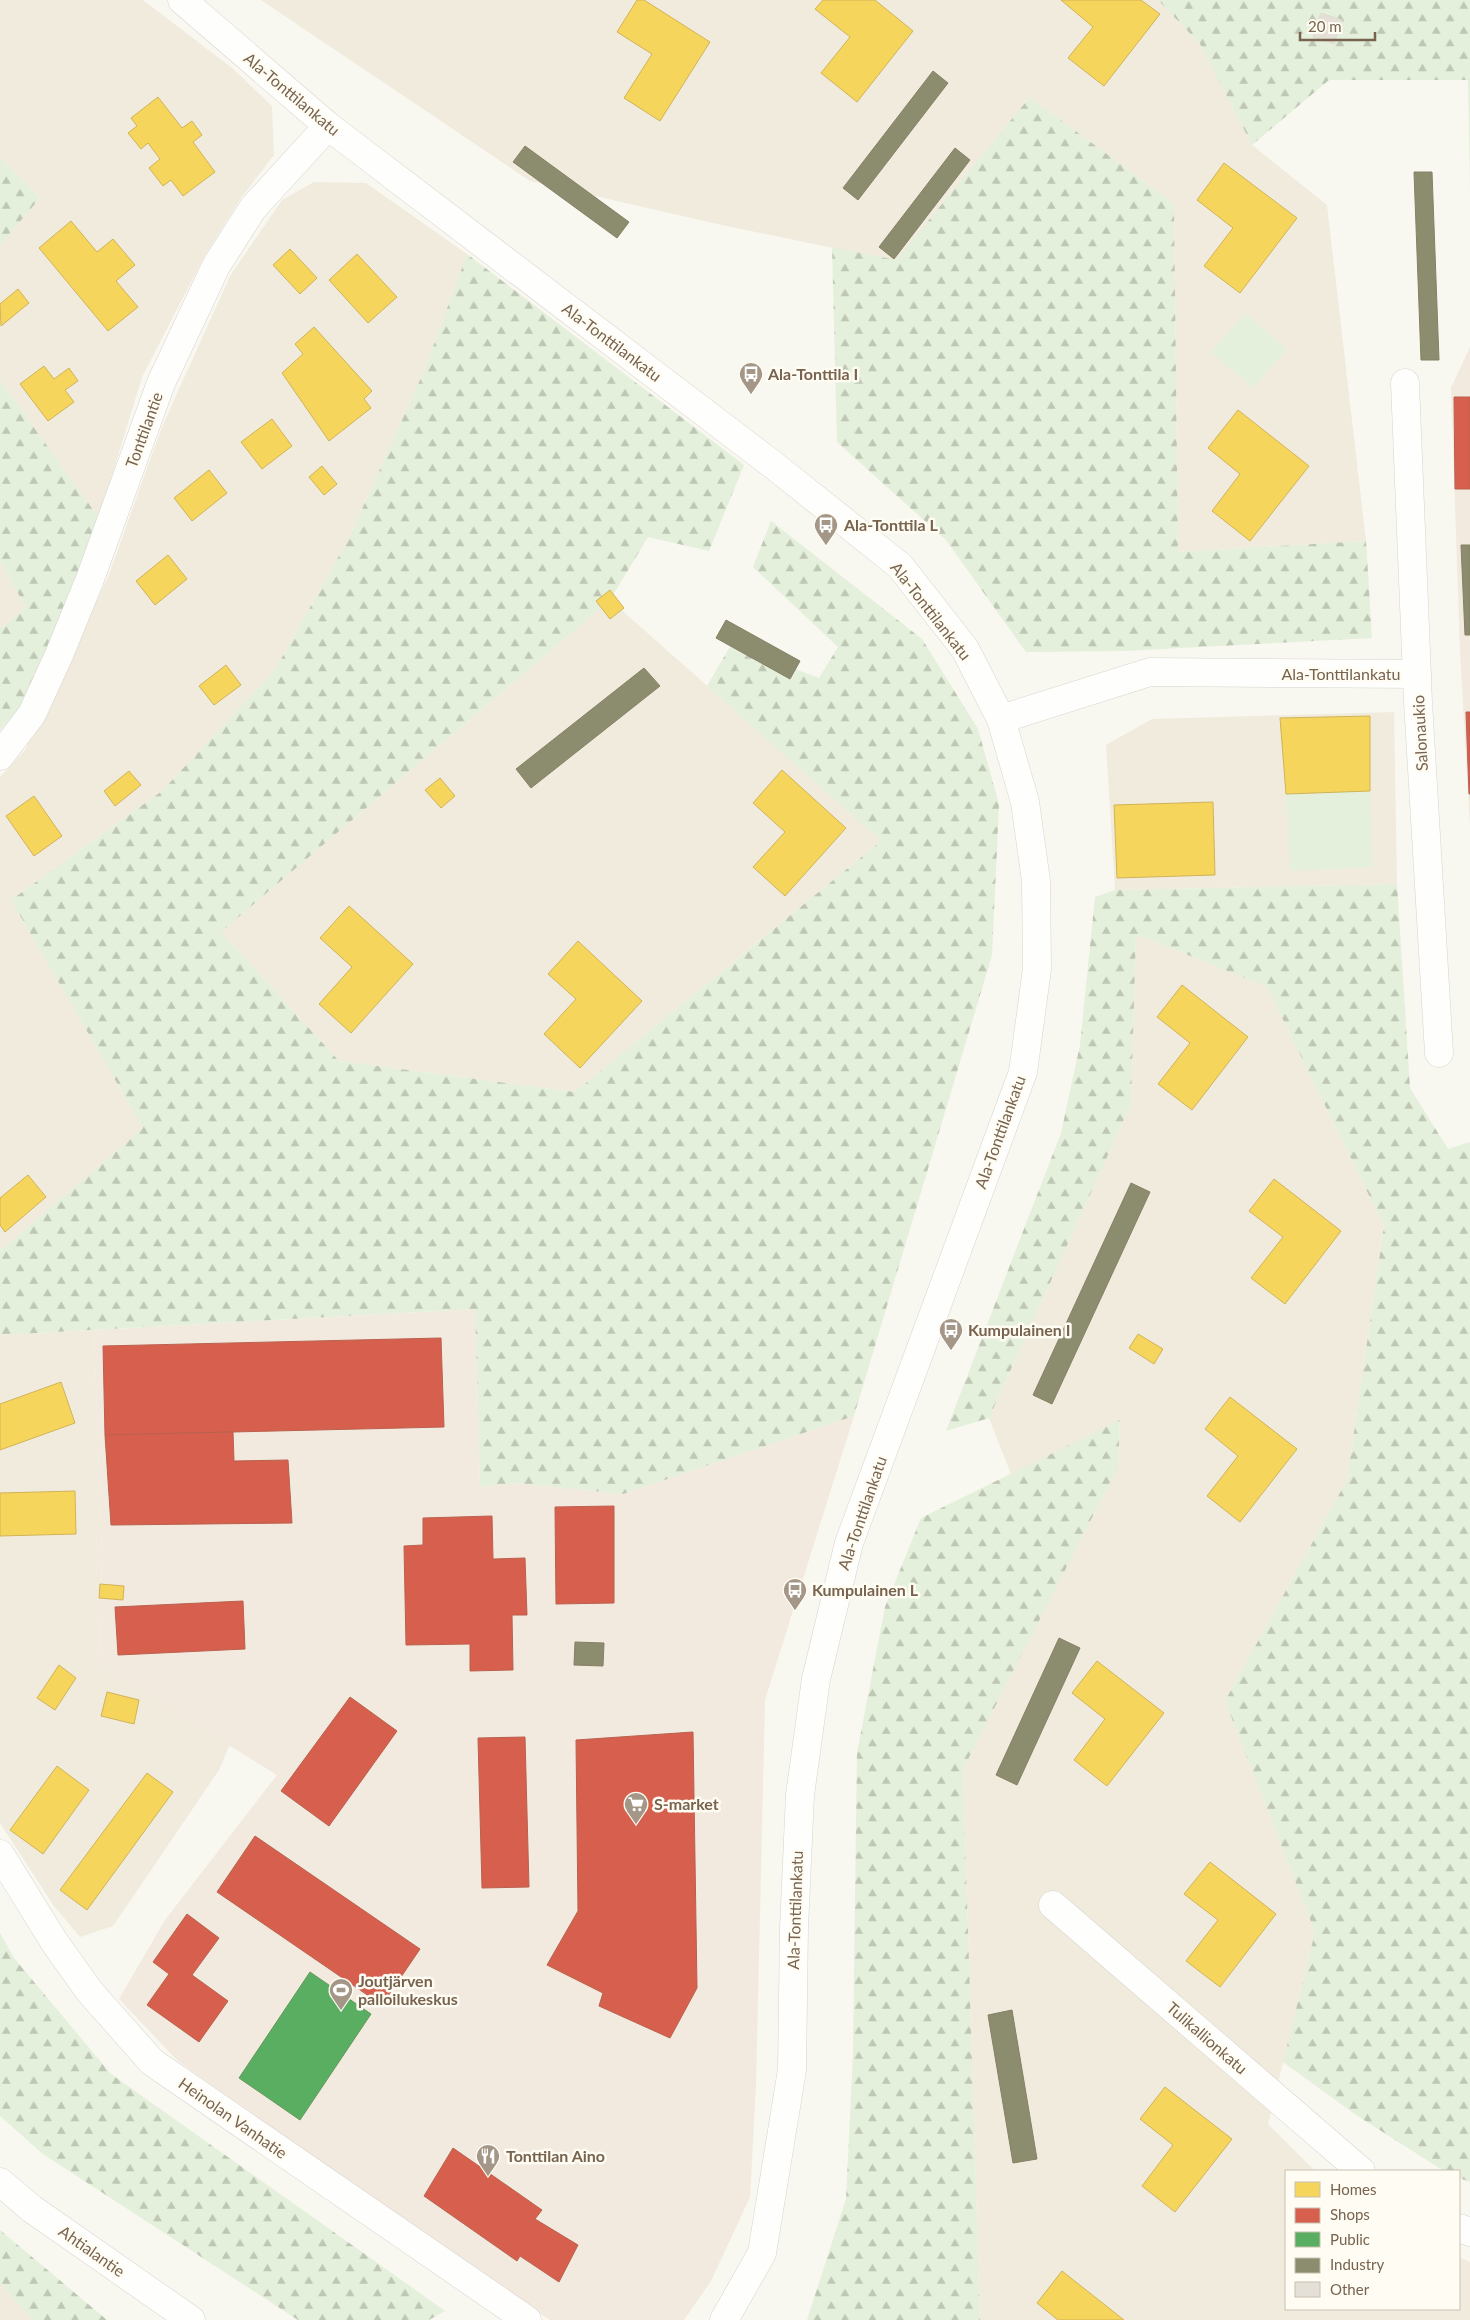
<svg xmlns="http://www.w3.org/2000/svg" width="1470" height="2320" font-family="Lato,sans-serif">
<style>
.residential{fill:#f1ebde}
.commercial{fill:#f2e9df}
.forest{fill:url(#forest-firs)}
.park{fill:#e4f0db}
.homes{fill:#f6d55c;stroke:#d0b358}
.shops{fill:#d6604d;stroke:#ba614e}
.public{fill:#5aae61;stroke:#63985c}
.industry{fill:#8c8c6e;stroke:#868065}
.building{fill:#e5e0d7;stroke:#e1dcd2}
.lines{fill:none;stroke-linecap:round;stroke-linejoin:round}
.street-casing{stroke:#d8d4ce;stroke-width:29}
.secondary-casing{stroke:#d9d4cd;stroke-width:29}
.street{stroke:#fefefd;stroke-width:28}
.secondary{stroke:#fefefd;stroke-width:28}
.labels{text-anchor:middle;stroke-width:5;stroke-linejoin:round;paint-order:stroke}
.street-label{font-size:16px;fill:#78634f;stroke:#fefcf3}
.poi-label{font-size:16px;font-weight:bold;fill:#78634f;stroke:#fefcf3;text-anchor:start}
</style>
<defs>
<pattern id="forest-firs" width="22" height="20" patternUnits="userSpaceOnUse" patternTransform="scale(1.25)"><rect width="22" height="20" fill="#e4f0db"/><path d="M5 1l3.5 6h-7zM16 11l3.5 6h-7z" fill="#bec6b4"/></pattern>
</defs>
<rect width="100%" height="100%" fill="#f8f7f0"/>
<!-- residential -->
<g class="residential">
<path d="M0,0H143L232,68L272,106L274,155L241,198L204,257L142,377L99,518L0,380V245L40,198L0,157Z"/>
<path d="M261,0H1158L1200,44L1252,145L1327,205L1366,541L1178,552L1174,204L1030,97L896,261L717,224L530,181Z"/>
<path d="M314,182L366,183L467,254L424,371L350,536L275,670L162,791L11,900L143,1128L0,1251V777L25,750L108,577L162,427L230,276L282,200Z"/>
<path d="M0,560L26,608L0,629Z"/>
<path d="M610,600L882,840L575,1092L339,1061L221,932Z"/>
<path d="M1394,712L1397,884L1115,890L1106,745L1152,719Z"/>
<path d="M1136,934L1267,987L1384,1226L1347,1480L1225,1701L1315,1932L1268,2124L1315,2171H1286V2309H1459V2257L1470,2262V2320H980L963,1768L1118,1467L1120,1421L1011,1474L989,1418L1131,1104Z"/>
<path d="M94,1330L102,1553L100,1666L230,1744L219,1770L113,1926L80,1937L54,1906L0,1823V1335Z"/>
<path d="M0,2283L33,2320H0Z"/>
</g>
<!-- commercial -->
<g class="commercial">
<path d="M1470,347V827L1460,651L1451,388Z"/>
<path d="M475,1309L480,1487L516,1483L623,1494L854,1416L765,1700L756,2084L750,2197L711,2281L684,2320H550L357,2193L177,2060L119,1999L165,1920L277,1775L100,1666L102,1553L94,1330Z"/>
</g>
<!-- forest -->
<g class="forest">
<path d="M1158,0H1470V192L1468,80H1329L1252,145L1200,44Z"/>
<path d="M1030,97L1174,204L1178,552L1366,541L1372,638L1123,651L1026,652L946,540L837,442L832,247L896,260Z"/>
<path d="M0,157L40,198L0,245Z"/>
<path d="M467,254L744,465L709,551L648,537L610,600L221,932L339,1061L575,1092L881,841L707,686L731,645L819,678L838,647L753,567L771,521L922,639L978,729L999,804L992,955L854,1416L623,1494L516,1483L480,1487L475,1309L0,1335V1251L143,1128L11,900L162,791L275,670L350,536L424,371Z"/>
<path d="M0,380L99,518L57,631L19,709L0,730V629L26,608L0,560Z"/>
<path d="M1397,884L1410,1088L1448,1149L1470,1142V2182L1459,2178V2171H1444L1356,2115L1283,2062L1315,1932L1225,1701L1347,1480L1384,1226L1267,987L1136,934L1131,1104L989,1418L946,1431L1061,1133L1080,1045L1095,897L1115,890Z"/>
<path d="M1120,1420L1118,1467L963,1769L980,2320H807L846,2199L853,2054L857,1753L885,1607L921,1518Z"/>
<path d="M0,1933L14,1958L111,2074L445,2311L429,2320H298L43,2154L0,2116Z"/>
<path d="M0,2230L107,2320H33L0,2283Z"/>
</g>
<!-- park -->
<g class="park">
<path d="M1245,313L1287,349L1253,388L1211,352Z"/>
<path d="M1370,791L1373,867L1290,871L1286,794Z"/>
</g>
<!-- homes -->
<g class="homes">
<path d="M637,0H644L710,42L660,121L624,98L652,54L617,32Z"/>
<path d="M823,0H875L913,31L857,102L821,73L850,37L815,9Z"/>
<path d="M1061,0H1141L1160,14L1104,86L1068,58L1093,27Z"/>
<path d="M158,97L182,128L192,121L202,135L193,142L215,172L183,196L171,180L163,186L149,168L160,159L148,143L141,149L128,133L137,126L131,118Z"/>
<path d="M1224,163L1297,218L1240,293L1204,266L1233,228L1197,200Z"/>
<path d="M71,221L97,252L113,239L135,265L116,281L138,307L108,331L39,248Z"/>
<path d="M290,249L317,278L300,294L273,265Z"/>
<path d="M357,254L397,297L368,323L329,280Z"/>
<path d="M18,289L29,303L1,326L0,304Z"/>
<path d="M314,327L372,391L364,399L371,408L329,441L282,373L303,354L295,344Z"/>
<path d="M44,366L54,379L69,368L78,381L65,390L74,402L48,421L20,384Z"/>
<path d="M1238,410L1309,466L1250,541L1212,511L1240,474L1208,448Z"/>
<path d="M272,419L292,446L262,469L241,442Z"/>
<path d="M322,466L337,484L324,495L309,477Z"/>
<path d="M209,470L227,493L192,521L174,498Z"/>
<path d="M168,555L187,579L155,605L136,581Z"/>
<path d="M610,590L624,608L610,619L596,601Z"/>
<path d="M226,665L241,685L214,705L199,686Z"/>
<path d="M1370,716V791L1286,794L1280,718Z"/>
<path d="M782,770L846,828L785,896L753,867L785,832L753,803Z"/>
<path d="M129,771L141,785L115,806L104,791Z"/>
<path d="M440,778L455,796L441,808L425,790Z"/>
<path d="M34,796L62,836L34,856L6,816Z"/>
<path d="M1213,802L1215,875L1117,878L1114,805Z"/>
<path d="M349,906L413,964L351,1033L319,1004L352,967L320,938Z"/>
<path d="M578,941L642,1001L580,1068L544,1034L576,999L548,974Z"/>
<path d="M1182,985L1248,1037L1192,1110L1158,1084L1190,1043L1157,1017Z"/>
<path d="M28,1175L46,1197L5,1232L0,1225V1198Z"/>
<path d="M1274,1179L1341,1231L1285,1304L1251,1278L1283,1237L1249,1211Z"/>
<path d="M1138,1334L1163,1349L1154,1364L1129,1348Z"/>
<path d="M61,1382L75,1423L0,1450V1404Z"/>
<path d="M1230,1397L1297,1449L1240,1522L1207,1496L1238,1456L1205,1429Z"/>
<path d="M75,1491L76,1534L0,1536V1493Z"/>
<path d="M100,1584L124,1586L123,1600L99,1598Z"/>
<path d="M1097,1661L1164,1713L1107,1786L1074,1760L1105,1719L1072,1693Z"/>
<path d="M59,1665L76,1678L55,1710L37,1698Z"/>
<path d="M107,1692L139,1700L134,1724L101,1716Z"/>
<path d="M57,1766L89,1790L43,1854L10,1830Z"/>
<path d="M147,1773L173,1792L87,1910L60,1890Z"/>
<path d="M1210,1862L1276,1914L1220,1987L1186,1961L1218,1920L1184,1894Z"/>
<path d="M1165,2087L1232,2139L1175,2212L1142,2186L1173,2145L1140,2119Z"/>
<path d="M1062,2271L1124,2320H1058L1037,2303Z"/>
</g>
<!-- shops -->
<g class="shops">
<path d="M1454,397H1470V489H1455Z"/>
<path d="M1466,712H1470V794H1469Z"/>
<path d="M441,1338L444,1427L105,1435L103,1346Z"/>
<path d="M233,1432L234,1461L288,1460L292,1523L111,1525L105,1435Z"/>
<path d="M614,1506V1603L556,1604L555,1507Z"/>
<path d="M492,1516L493,1559L525,1558L527,1615H512L513,1670L470,1671V1644L406,1645L404,1546L423,1545V1518Z"/>
<path d="M243,1601L245,1649L118,1655L115,1607Z"/>
<path d="M350,1697L397,1731L329,1826L281,1791Z"/>
<path d="M693,1732L697,1988L670,2038L599,2006L603,1993L547,1965L578,1911L576,1740Z"/>
<path d="M525,1737L529,1887L482,1888L478,1738Z"/>
<path d="M255,1836L420,1949L382,2005L217,1892Z"/>
<path d="M187,1914L219,1938L192,1975L228,2001L199,2042L147,2005L169,1974L153,1962Z"/>
<path d="M453,2148L542,2210L535,2219L578,2245L559,2282L520,2256L517,2261L424,2196Z"/>
</g>
<!-- public -->
<path class="public" d="M310,1972L371,2014L300,2120L239,2078Z"/>
<!-- industry -->
<g class="industry">
<path d="M933,71L948,83L858,200L843,188Z"/>
<path d="M525,146L629,222L617,238L513,162Z"/>
<path d="M955,148L970,160L894,259L879,247Z"/>
<path d="M1414,172H1432L1439,360H1421Z"/>
<path d="M1461,545H1470V635H1465Z"/>
<path d="M726,620L800,661L790,679L716,638Z"/>
<path d="M644,668L660,686L531,788L516,769Z"/>
<path d="M1131,1183L1150,1192L1052,1404L1033,1395Z"/>
<path d="M1059,1638L1080,1648L1017,1785L996,1775Z"/>
<path d="M575,1642L604,1643L603,1666L574,1665Z"/>
<path d="M1012,2010L1037,2159L1013,2163L988,2015Z"/>
</g>
<!-- building -->
<path class="building" d="M1321,13L1342,20L1334,44L1313,37Z"/>
<g class="lines">
<!-- street casing -->
<g class="street-casing">
<g id="street">
<path d="M1405,383L1418,702L1439,1053"/>
<path d="M1001,719L1150,672L1417,674"/>
<path d="M0,756L32,714L59,655L90,579L161,383L216,266L253,208L328,126"/>
<path d="M0,1854L55,1943L90,1992L152,2062L527,2320"/>
<path d="M1053,1905L1361,2171"/>
<path d="M1459,2228L1470,2232"/>
</g>
</g>
<!-- secondary casing -->
<g class="secondary-casing">
<g id="secondary">
<path d="M182,0L328,126L772,464L900,566L965,649L1001,719L1025,802L1036,881L1037,969L1023,1072L849,1543L816,1679L800,1795L794,1928L792,2070L762,2253L724,2320"/>
<path d="M0,2182L32,2209L191,2320"/>
</g>
</g>
<!-- street -->
<use href="#street" class="street"/>
<!-- secondary -->
<use href="#secondary" class="secondary"/>
</g>
<!-- icons -->
<defs>
<g id="bus-pin" transform="scale(1.25)"><path d="M0 17L-7.5 6A9.5 9.5 0 1 1 7.5 6Z" fill="#a59787" stroke="#fefcf3"/><path d="M-5-6H5V4H4V6H2V4H-2V6H-4V4H-5ZM-3.5-4V0h7V-4ZM-3.5 1.2v1.5H-2V1.2ZM2 1.2v1.5H3.5V1.2Z" fill="#fff"/></g>
<g id="supermarket-pin" transform="scale(1.25)"><path d="M0 17L-7.5 6A9.5 9.5 0 1 1 7.5 6Z" fill="#a59787" stroke="#fefcf3"/><path d="M-6-5.5h2.5l.6 2H6L4.5 2H-2.5L-4.4-4H-6ZM-1.5 3.2a1.3 1.3 0 1 0 .1 0ZM3 3.2a1.3 1.3 0 1 0 .1 0Z" fill="#fff"/></g>
<g id="stadium-pin" transform="scale(1.25)"><path d="M0 17L-7.5 6A9.5 9.5 0 1 1 7.5 6Z" fill="#a59787" stroke="#fefcf3"/><path d="M0-5a6.5 5 0 1 0 0 10a6.5 5 0 1 0 0-10ZM-3.5-1.8h7v3.6h-7Z" fill="#fff"/></g>
<g id="restaurant-pin" transform="scale(1.25)"><path d="M0 17L-7.5 6A9.5 9.5 0 1 1 7.5 6Z" fill="#a59787" stroke="#fefcf3"/><path d="M-5-6h1v4h1v-4h1v4h1v-4h1v5L-1.5 .5V6h-2V.5L-5-1ZM5-6V6H3V1.5H1.5Q1.5-4 5-6Z" fill="#fff"/></g>
</defs>
<g fill-rule="evenodd">
<use href="#bus-pin" x="751" y="374"/>
<use href="#bus-pin" x="826" y="525"/>
<use href="#bus-pin" x="951" y="1330"/>
<use href="#bus-pin" x="795" y="1590"/>
<use href="#supermarket-pin" x="636" y="1804"/>
<use href="#stadium-pin" x="341" y="1990"/>
<use href="#restaurant-pin" x="488" y="2156"/>
</g>
<g class="labels">
<!-- street labels -->
<g class="street-label">
<text transform="translate(292 94) rotate(40)" y="6">Ala-Tonttilankatu</text>
<text transform="translate(612 342) rotate(37)" y="6">Ala-Tonttilankatu</text>
<text transform="translate(144 430) rotate(-70)" y="6">Tonttilantie</text>
<text transform="translate(931 611) rotate(52)" y="6">Ala-Tonttilankatu</text>
<text x="1341" y="680">Ala-Tonttilankatu</text>
<text transform="translate(1420 733) rotate(-93)" y="6">Salonaukio</text>
<text transform="translate(1000 1132) rotate(-70)" y="6">Ala-Tonttilankatu</text>
<text transform="translate(862 1513) rotate(-71)" y="6">Ala-Tonttilankatu</text>
<text transform="translate(795 1910) rotate(-88)" y="6">Ala-Tonttilankatu</text>
<text transform="translate(1207 2038) rotate(41)" y="6">Tulikallionkatu</text>
<text transform="translate(233 2118) rotate(35)" y="6">Heinolan Vanhatie</text>
<text transform="translate(92 2251) rotate(35)" y="6">Ahtialantie</text>
</g>
<!-- poi labels -->
<g class="poi-label">
<text x="768" y="380">Ala-Tonttila I</text>
<text x="844" y="531">Ala-Tonttila L</text>
<text x="968" y="1336">Kumpulainen I</text>
<text x="812" y="1596">Kumpulainen L</text>
<text x="654" y="1810">S-market</text>
<text x="358" y="1987">Joutjärven<tspan x="358" dy="18">palloilukeskus</tspan></text>
<text x="506" y="2162">Tonttilan Aino</text>
</g>
</g>
<!-- legend -->
<rect x="1285" y="2170" width="175" height="140" fill="#fefcf3" stroke="#c8bfb1"/>
<rect x="1295" y="2182" width="25" height="15" fill="#f6d55c" stroke="#c8bfb1"/>
<text x="1330" y="2195" font-size="15" fill="#78634f">Homes</text>
<rect x="1295" y="2208" width="25" height="15" fill="#d6604d" stroke="#c8bfb1"/>
<text x="1330" y="2220" font-size="15" fill="#78634f">Shops</text>
<rect x="1295" y="2232" width="25" height="15" fill="#5aae61" stroke="#c8bfb1"/>
<text x="1330" y="2245" font-size="15" fill="#78634f">Public</text>
<rect x="1295" y="2258" width="25" height="15" fill="#8c8c6e" stroke="#c8bfb1"/>
<text x="1330" y="2270" font-size="15" fill="#78634f">Industry</text>
<rect x="1295" y="2282" width="25" height="15" fill="#e5e0d7" stroke="#c8bfb1"/>
<text x="1330" y="2295" font-size="15" fill="#78634f">Other</text>
<!-- scale -->
<path d="M1300 32v8h75v-8" fill="none" stroke="#78634f" stroke-width="2.5"/>
<text x="1308" y="32" font-size="15" fill="#78634f" stroke="#fefcf3" stroke-width="4" paint-order="stroke">20 m</text>
</svg>
